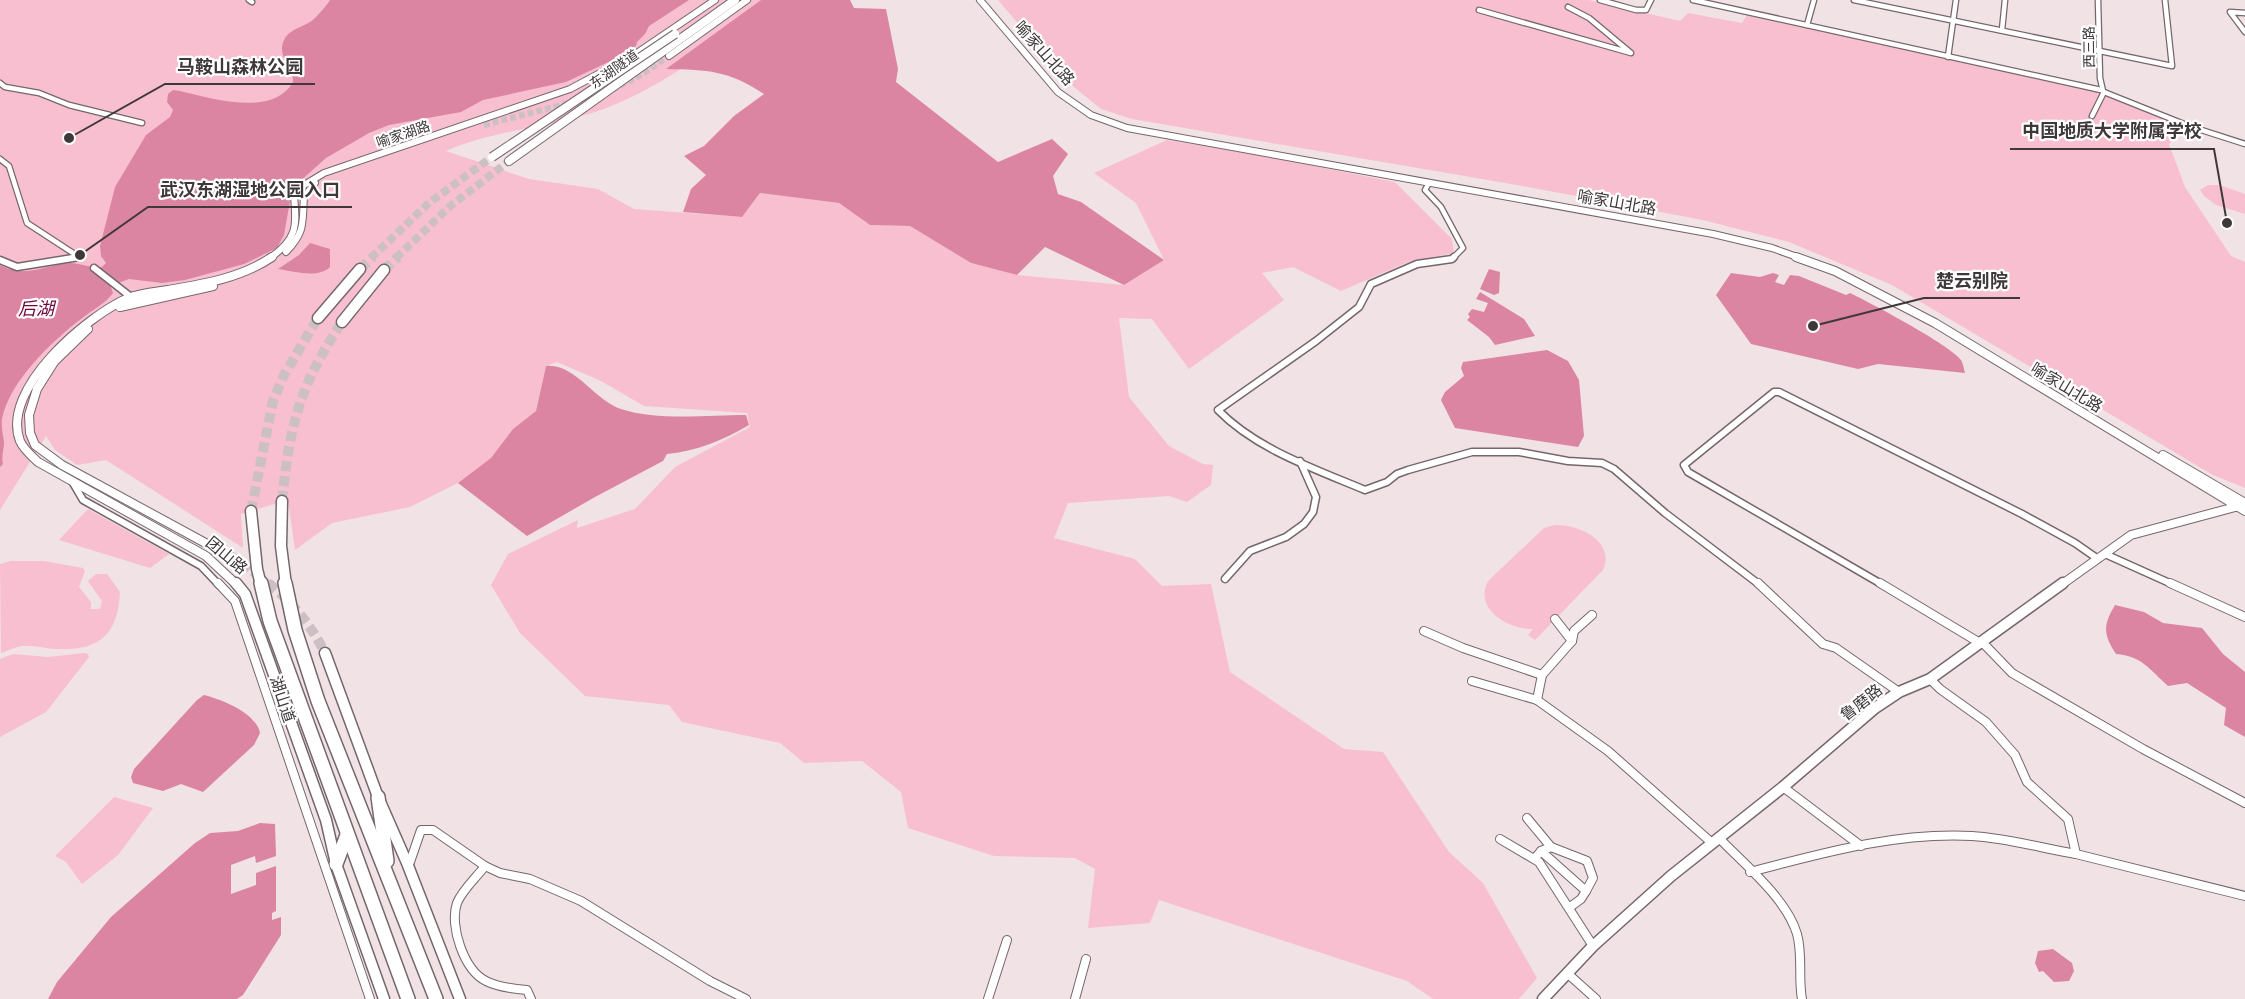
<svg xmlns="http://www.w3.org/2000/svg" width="2245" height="999" font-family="'Nunito Sans','Noto Sans SC',sans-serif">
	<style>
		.green { fill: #f8bfd0 }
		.water { fill: #dc85a3 }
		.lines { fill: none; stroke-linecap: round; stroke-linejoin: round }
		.secondary-tunnel-far2 { stroke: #cdc0c4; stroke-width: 6; stroke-dasharray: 6 3; stroke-linecap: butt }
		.secondary-tunnel-far1 { stroke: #cdc0c4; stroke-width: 8; stroke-dasharray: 8 4; stroke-linecap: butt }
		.secondary-tunnel { stroke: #cdc0c4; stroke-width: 10; stroke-dasharray: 10 5; stroke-linecap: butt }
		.highway-tunnel-far1 { stroke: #cdc0c4; stroke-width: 8; stroke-dasharray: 8 4; stroke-linecap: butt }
		.highway-tunnel { stroke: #cdc0c4; stroke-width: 10; stroke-dasharray: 10 5; stroke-linecap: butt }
		.street-far2-casing { stroke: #74676b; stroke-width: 7 }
		.street-far1-casing { stroke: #74676b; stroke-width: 9 }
		.street-casing { stroke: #74676b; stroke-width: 10 }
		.secondary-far2-casing { stroke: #74676b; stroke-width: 8 }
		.secondary-far1-casing { stroke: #74676b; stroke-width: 10 }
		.secondary-casing { stroke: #74676b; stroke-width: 13 }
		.highway-far2-casing { stroke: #74676b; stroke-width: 10 }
		.highway-far1-casing { stroke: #74676b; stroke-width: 13 }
		.highway-casing { stroke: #74676b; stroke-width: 16 }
		.street-far2 { stroke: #fff; stroke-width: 4.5 }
		.street-far1 { stroke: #fff; stroke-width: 6 }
		.street { stroke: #fff; stroke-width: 8 }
		.secondary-far2 { stroke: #fff; stroke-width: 6 }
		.secondary-far1 { stroke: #fff; stroke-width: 8 }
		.secondary { stroke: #fff; stroke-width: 10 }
		.highway-far2 { stroke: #fff; stroke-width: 8 }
		.highway-far1 { stroke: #fff; stroke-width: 10 }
		.highway { stroke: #fff; stroke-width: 13 }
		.highway-bridge-casing { stroke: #74676b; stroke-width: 10; stroke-linecap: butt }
		.highway-bridge { stroke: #fff; stroke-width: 8 }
		.labels { text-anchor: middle; stroke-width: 4.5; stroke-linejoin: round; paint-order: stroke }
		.far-street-label { font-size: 14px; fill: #3e383a; stroke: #fff }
		.street-label { font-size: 16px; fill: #3e383a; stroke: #fff }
		.water-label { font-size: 18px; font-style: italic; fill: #70043b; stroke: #fff }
		.leader { fill: none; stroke: #3e383a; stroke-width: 2 }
		.callout-dot { fill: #3e383a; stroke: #fff; stroke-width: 2 }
		.callout-label { font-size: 18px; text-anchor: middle; font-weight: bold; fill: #3e383a; stroke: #fff; stroke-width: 4.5; stroke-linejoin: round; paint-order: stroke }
	</style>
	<rect width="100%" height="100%" fill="#f1e2e6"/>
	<!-- green -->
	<g class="green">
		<path d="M0,0H775C719,43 660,91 592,113C544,128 492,131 446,151L529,179L598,189L634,209L742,217L760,193L839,203L870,225L910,226L971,263L1017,275L1124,285L1164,260L1136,203L1094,173L1167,140L1248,153L1395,182L1452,239L1454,253L1408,262L1341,291L1293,267L1262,273L1284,300L1189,369L1152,319L1119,318L1129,397L1169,446L1203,464L1213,465L1211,485L1187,502L1169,496L1068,503L1054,538L1135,559L1162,586L1211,584L1230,672L1344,749L1383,752L1449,852L1483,883L1537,978L1519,999H1433L1407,981L1159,900L1150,923L1088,928L1095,869L1075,858L994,856L908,828L901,792L862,761L804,763L780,743L682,722L669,705L585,696L520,633L491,585L508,554L578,520L577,528L635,509L675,467L750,427L747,413L644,406L601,381L557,362L546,366L536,411L513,429L492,458L458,483L410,507L332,523L295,550L288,500L241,514L243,548L106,460L77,465L55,450L46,436L0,510Z"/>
		<path d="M998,0H1589L1680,21L1688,13L1742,23L1747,15L2102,92L2187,127L2169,144L2185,187L2231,256L2245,262V488L2213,475L1892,285L1789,242L1703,220L1517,185L1132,119L1101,109L1069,83Z"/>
		<path d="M2208,185H2219L2245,194V214L2216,205L2204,196L2200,190Z"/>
		<path d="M88,509L169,554L150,568L59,540Z"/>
		<path d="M1555,525C1578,524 1616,541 1603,570L1535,640L1528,635L1533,629C1509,630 1473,609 1488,581L1544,528Z"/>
		<path d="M11,561H44L83,568L85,571L79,587L91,602V609H100L102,601L88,581L96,574H107L120,592C118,635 99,651 57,649C46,649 34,645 23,646C16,646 8,651 1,653L0,564Z"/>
		<path d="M84,653L88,654L89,657L46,712L0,737V659L13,654L48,657Z"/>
		<path d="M114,797L153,808L118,855L82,884L66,862L55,856Z"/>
	</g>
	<!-- water -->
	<g class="water">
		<path d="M330,0H689L649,26L645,34L637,42L636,46L615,59L566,82L483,100L461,112L389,125L369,133L326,158L297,184L290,201L284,235L277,248L244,264L185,280L162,283L129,279L113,285L111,287L113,293C105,304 92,310 81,319C52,341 9,382 2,419C1,427 3,434 4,442C4,450 1,456 3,464L0,467V265C27,279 43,265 70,263C81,263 92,269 102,267L106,263L101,256L100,246L115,187L146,135L170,117L173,110L167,102L168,94L173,90L180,91C211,98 273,118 293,82C294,69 281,61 282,47C285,27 305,29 316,17C320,13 327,5 330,0Z"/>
		<path d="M761,0H850L854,8L886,9L898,69L896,82L998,162L1052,139L1068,154L1053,176L1058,194L1081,202L1164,260L1124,285L1045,247L1017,275L971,263L910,226L870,225L839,203L760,193L742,217L683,212L691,189L706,175L684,156L704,146L734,116L764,94C727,70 709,70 666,69Z"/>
		<path d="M310,243L330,249V267C318,279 293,271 278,269L299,255Z"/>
		<path d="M1489,269L1500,272L1499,293L1494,295L1480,289Z"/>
		<path d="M1731,273L1760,277L1773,273L1779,275L1775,282L1784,285L1790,275L1799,276L1846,295L1850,293C1869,302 1950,345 1961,360C1963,363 1964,369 1965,373L1878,364L1858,369L1751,344L1716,295Z"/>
		<path d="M1480,292L1524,319L1535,336L1495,345L1489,337L1467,320L1470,317L1468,314L1472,309L1484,312L1488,303L1476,299Z"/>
		<path d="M1547,350L1568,361L1579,380L1584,436L1578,447L1455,428L1441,400L1445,392L1464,376L1461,368L1463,362Z"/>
		<path d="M546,366C575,363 595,401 621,409C657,421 708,415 746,415L749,425C723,440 698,451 667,454L663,461L595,497L527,536L458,483L491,458L513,429L536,411Z"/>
		<path d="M2115,605L2144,612L2163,623L2202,628L2223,654L2245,672V737L2224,725L2226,708L2187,683L2168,686C2149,669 2142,656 2116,654C2103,634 2103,625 2115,605Z"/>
		<path d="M204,695C223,700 256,713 260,733L254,745L203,792L181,784L163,791L133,783L131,777L134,769L197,700Z"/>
		<path d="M260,823L275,824L276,856L256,863L255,856L231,865V894L256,885V873L276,866V911L272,913V920L281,917V935L243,995L237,999H48L57,982L111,917L195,843L210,833L238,831Z"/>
		<path d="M2053,949L2072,963L2074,971L2069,981L2054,982L2043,971L2039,972L2035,963L2038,951Z"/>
	</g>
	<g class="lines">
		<!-- secondary-tunnel-far2 -->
		<g class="secondary-tunnel-far2">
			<path d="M612,90L643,74L669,56"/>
			<path d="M484,125L600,95"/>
		</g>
		<!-- secondary-tunnel-far1 -->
		<path class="secondary-tunnel-far1" d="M233,558L270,585"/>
		<!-- secondary-tunnel -->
		<path class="secondary-tunnel" d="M268,583C293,603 311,625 325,653"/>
		<!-- highway-tunnel-far1 -->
		<g class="highway-tunnel-far1">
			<path d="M371,258L430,202L492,157"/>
			<path d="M396,258L448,208L509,161"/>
		</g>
		<!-- highway-tunnel -->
		<g class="highway-tunnel">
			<path d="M360,269L373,257"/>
			<path d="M384,270L398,257"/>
			<path d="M282,501C290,424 299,387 342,322"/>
			<path d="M251,511L273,401L284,375L318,318"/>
		</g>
		<defs>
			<g id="street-far2">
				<path d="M249,0L252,2"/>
				<path d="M1600,0L1636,10H1646L1651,0"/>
				<path d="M1693,0L2101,90"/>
				<path d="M1854,0L2172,66L2165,0"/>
				<path d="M2098,0L2100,78L2103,91"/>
				<path d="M1479,10L1631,53L1589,18L1568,7"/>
				<path d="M2245,13L2230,12L2245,32"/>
				<path d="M1807,25L1814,0"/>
				<path d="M2002,30L2005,0"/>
				<path d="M1948,57L1956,0"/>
				<path d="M0,83L5,87L39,93L69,105L142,123"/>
				<path d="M2104,92L2189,126L2245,144"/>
				<path d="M2092,116L2104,92"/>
				<path d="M0,159L9,166L27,223L79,257"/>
				<path d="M1429,183L1425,190L1441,207L1463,248L1453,258"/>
				<path d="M72,258L79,257"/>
			</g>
			<g id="street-far1">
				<path d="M1454,257L1452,259L1417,264L1371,284L1359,307L1316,341L1218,410C1256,449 1315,469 1365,490L1387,482L1397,474L1408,470L1472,452H1519L1568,461L1602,463L1614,469L1665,513L1760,585"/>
				<path d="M0,260L17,267L79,257"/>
				<path d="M94,268L131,297"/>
				<path d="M73,483L83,500L201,566L219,585"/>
				<path d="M2105,554L2174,585"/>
				<path d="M1225,579L1250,551L1286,537L1304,524L1313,512L1316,497L1300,461"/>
				<path d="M1883,585L1688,472L1684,465L1774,392H1779L2022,514L2075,543L2098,559"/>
			</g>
			<g id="street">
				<path d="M218,583L235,601L370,999"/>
				<path d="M1758,583L1823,644L1836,648L1899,692"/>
				<path d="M1880,583L1980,643"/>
				<path d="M2170,583L2245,617"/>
				<path d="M1424,631L1463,648L1542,675L1537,700"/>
				<path d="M1572,641L1574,631L1592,615"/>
				<path d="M1982,642L2012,673L2143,749L2245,803"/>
				<path d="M1542,675L1572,641L1555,619"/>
				<path d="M1930,679L1940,689L1986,722L2015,755L2027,782L2068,819L2076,854L2245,896"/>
				<path d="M1472,681L1537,700L1608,751L1712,843"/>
				<path d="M1783,787L1861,846"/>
				<path d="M1527,818L1551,847"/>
				<path d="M1719,838C1744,864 1787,899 1797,934C1803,955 1798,978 1802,999"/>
				<path d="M1500,839L1539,862L1593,946"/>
				<path d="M1541,851L1551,847L1587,861L1593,878L1586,891"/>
				<path d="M1535,858L1541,851L1586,891L1581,899L1570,907"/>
				<path d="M407,863L410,862L421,830H433L485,866L500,873L530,879L581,901L710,981L746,999"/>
				<path d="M485,866C476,878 463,889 457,903C449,926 464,970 486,981C498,987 514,989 527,990L531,999"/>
				<path d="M1750,872C1823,853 1896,832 1972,836C2007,838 2041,848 2076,854"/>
				<path d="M1567,973L1596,999"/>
				<path d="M988,999L1007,940"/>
				<path d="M1075,999L1086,959"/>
			</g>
			<g id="secondary-far2">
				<path d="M980,0L1058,92L1091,115L1127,128L1713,234L1772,248L1800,258"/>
				<path d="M669,56L747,0"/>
				<path d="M286,252C306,231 302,223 304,197L315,183"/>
				<path d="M270,258C297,239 297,227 294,196L301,187L324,173L570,89L634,55L715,0"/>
			</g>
			<g id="secondary-far1">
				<path d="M1796,257L1835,271L1935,323L2245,511"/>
				<path d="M120,307L213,286"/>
				<path d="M88,329L54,362L37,389L29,415L30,433L35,445L62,465L233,558"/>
				<path d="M2163,455L2245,503"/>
				<path d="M237,585L206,556L38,462C32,456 24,450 20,441C0,389 87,316 128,298C141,293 155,292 168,290C204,284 241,278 272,257"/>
				<path d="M2061,585L2131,535L2239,506"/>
			</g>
			<g id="secondary">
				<path d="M236,583L245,594L326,820L336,864L384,999"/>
				<path d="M325,653L378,797L407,863L460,999"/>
				<path d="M1543,999L1593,946L1671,876L1783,787L1875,708L1899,692L1930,679L2063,583"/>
			</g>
			<path id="highway-far2" d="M509,161L735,0"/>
			<g id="highway-far1">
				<path d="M318,318L360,269"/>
				<path d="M342,322L384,270"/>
				<path d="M282,501L281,546L286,585"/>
				<path d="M251,511L257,569L261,585"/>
			</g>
			<g id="highway">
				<path d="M261,583L270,621L408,999"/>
				<path d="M285,583L295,630L318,701L436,999"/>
				<path d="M378,797L387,861"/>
				<path d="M336,864L347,835"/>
			</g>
		</defs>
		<!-- street-far2 casing -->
		<use href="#street-far2" class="street-far2-casing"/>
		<!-- street-far1 casing -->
		<use href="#street-far1" class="street-far1-casing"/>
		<!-- street casing -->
		<use href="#street" class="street-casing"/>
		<!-- secondary-far2 casing -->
		<use href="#secondary-far2" class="secondary-far2-casing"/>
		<!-- secondary-far1 casing -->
		<use href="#secondary-far1" class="secondary-far1-casing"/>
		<!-- secondary casing -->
		<use href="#secondary" class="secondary-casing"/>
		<!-- highway-far2 casing -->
		<use href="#highway-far2" class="highway-far2-casing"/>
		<!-- highway-far1 casing -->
		<use href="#highway-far1" class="highway-far1-casing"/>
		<!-- highway casing -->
		<use href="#highway" class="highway-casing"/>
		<!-- street-far2 -->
		<use href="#street-far2" class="street-far2"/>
		<!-- street-far1 -->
		<use href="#street-far1" class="street-far1"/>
		<!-- street -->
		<use href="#street" class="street"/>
		<!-- secondary-far2 -->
		<use href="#secondary-far2" class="secondary-far2"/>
		<!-- secondary-far1 -->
		<use href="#secondary-far1" class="secondary-far1"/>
		<!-- secondary -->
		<use href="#secondary" class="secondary"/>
		<!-- highway-far2 -->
		<use href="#highway-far2" class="highway-far2"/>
		<!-- highway-far1 -->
		<use href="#highway-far1" class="highway-far1"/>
		<!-- highway -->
		<use href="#highway" class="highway"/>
		<defs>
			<path id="highway-bridge" d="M492,157L675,34"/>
		</defs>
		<!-- highway-bridge casing -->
		<use href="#highway-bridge" class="highway-bridge-casing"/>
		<!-- highway-bridge -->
		<use href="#highway-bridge" class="highway-bridge"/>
	</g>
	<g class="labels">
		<!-- far-street labels -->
		<g class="far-street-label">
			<text transform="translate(2089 47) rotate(-91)" y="5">西三路</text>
			<text transform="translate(614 69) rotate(-35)" y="5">东湖隧道</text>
			<text transform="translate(403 134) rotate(-19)" y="5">喻家湖路</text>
		</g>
		<!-- street labels -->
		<g class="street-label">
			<text transform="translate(1045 53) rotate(48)" y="6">喻家山北路</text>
			<text transform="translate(1617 202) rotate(10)" y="6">喻家山北路</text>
			<text transform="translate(2067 387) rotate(31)" y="6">喻家山北路</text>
			<text transform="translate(227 555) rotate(40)" y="6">团山路</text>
			<text transform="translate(283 699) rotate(72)" y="6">湖山道</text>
			<text transform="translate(1861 702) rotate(-38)" y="6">鲁磨路</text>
		</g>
		<!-- water labels -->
		<g class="water-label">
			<text x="36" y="315">后湖</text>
		</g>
	</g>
	<!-- callouts -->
	<path class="leader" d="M69 138L165 84H315M2227 223L2214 149H2010M80 255L148 207H352M1813 326L1924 298H2020"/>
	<g class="callout-dot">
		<circle cx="69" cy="138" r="6"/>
		<circle cx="2227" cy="223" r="6"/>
		<circle cx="80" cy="255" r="6"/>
		<circle cx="1813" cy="326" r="6"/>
	</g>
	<g class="callout-label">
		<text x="240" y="73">马鞍山森林公园</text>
		<text x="2112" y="137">中国地质大学附属学校</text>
		<text x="250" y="196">武汉东湖湿地公园入口</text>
		<text x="1972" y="287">楚云别院</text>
	</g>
</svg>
